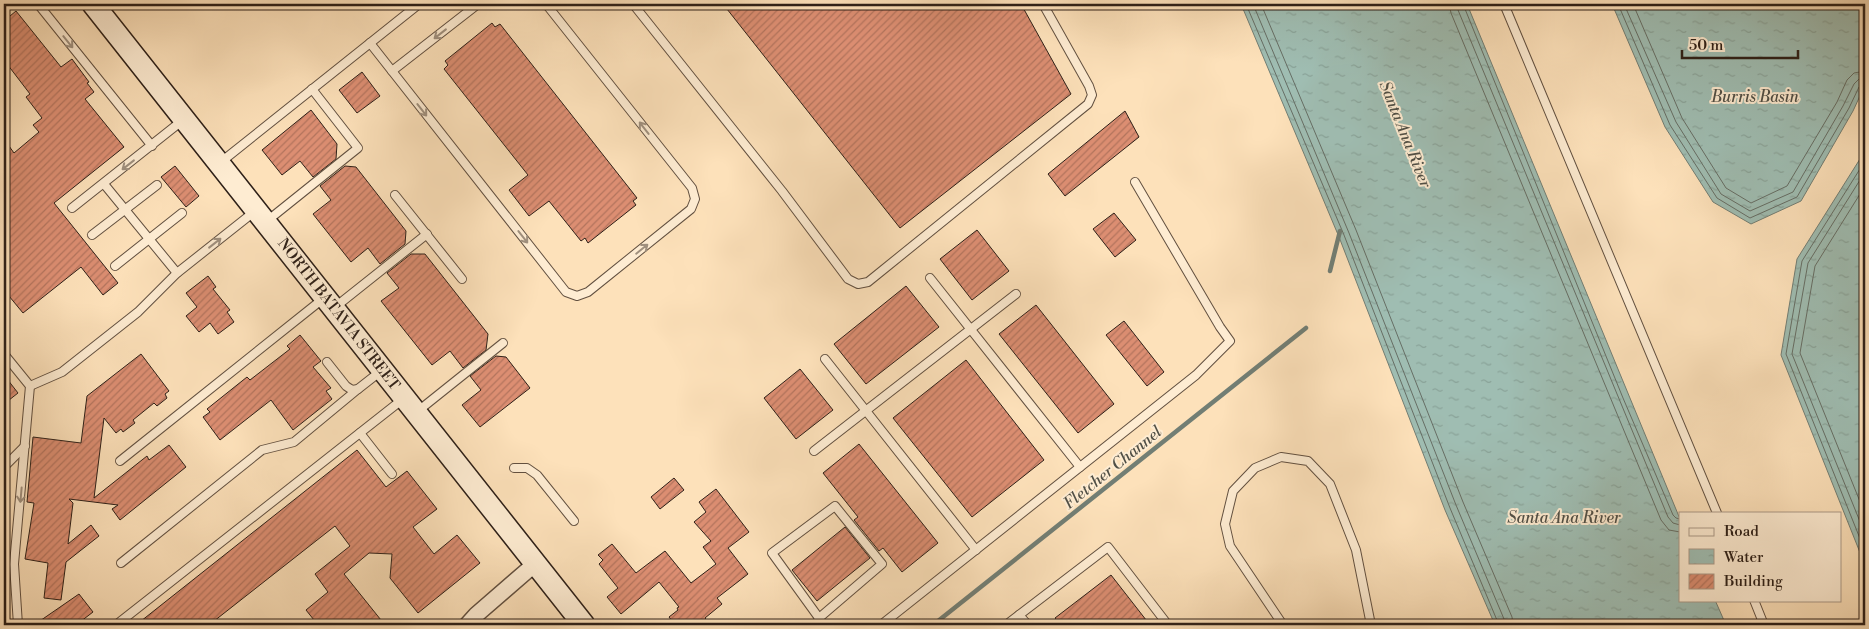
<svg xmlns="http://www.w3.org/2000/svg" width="1869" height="629" font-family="'Libre Bodoni',serif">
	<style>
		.water { fill: url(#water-ripples); stroke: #727e74 }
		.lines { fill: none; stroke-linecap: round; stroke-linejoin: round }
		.shore { stroke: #666e65; stroke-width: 1 }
		.stream { stroke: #727e74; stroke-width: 4.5 }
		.building { fill: url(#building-hatch); stroke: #2e2018 }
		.lane-casing { stroke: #625040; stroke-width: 10 }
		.street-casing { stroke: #625040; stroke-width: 18 }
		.secondary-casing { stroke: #2e2018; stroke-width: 24 }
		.lane { stroke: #feecd2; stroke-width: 8 }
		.street { stroke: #feecd2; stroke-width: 15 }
		.secondary { stroke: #feecd2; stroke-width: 21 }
		.oneway { stroke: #a0907e }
		.labels { text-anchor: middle; stroke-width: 4; stroke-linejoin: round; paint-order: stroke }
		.street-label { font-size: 15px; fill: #2e2018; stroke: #feecd2 }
		.water-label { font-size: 16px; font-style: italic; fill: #504f46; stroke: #feecd2 }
	</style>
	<defs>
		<pattern id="water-ripples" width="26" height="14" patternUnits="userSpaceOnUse" patternTransform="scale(1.25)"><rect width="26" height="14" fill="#9fbdb2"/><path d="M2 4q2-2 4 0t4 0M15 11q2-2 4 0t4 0" fill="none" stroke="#89a298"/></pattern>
		<pattern id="building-hatch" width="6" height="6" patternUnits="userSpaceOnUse" patternTransform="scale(1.25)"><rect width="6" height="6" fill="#dc8e72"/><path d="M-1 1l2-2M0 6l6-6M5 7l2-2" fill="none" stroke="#b3745d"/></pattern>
	</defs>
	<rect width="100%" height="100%" fill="#fde1ba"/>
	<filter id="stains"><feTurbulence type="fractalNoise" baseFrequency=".004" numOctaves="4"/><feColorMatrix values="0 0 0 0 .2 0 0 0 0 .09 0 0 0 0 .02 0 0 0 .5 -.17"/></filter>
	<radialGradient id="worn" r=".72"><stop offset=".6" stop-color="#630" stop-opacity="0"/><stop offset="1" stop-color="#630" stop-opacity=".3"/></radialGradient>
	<!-- water -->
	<g class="water">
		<path d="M1241,4H1467L1680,519V600H1715L1726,625H1495L1445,510L1339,237Z"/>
		<path d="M1612,4H1865V85L1853,111L1801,201L1751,224L1713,202L1665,127Z"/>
		<path d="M1865,151V565L1781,355L1797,259Z"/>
	</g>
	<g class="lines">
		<!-- shore -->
		<g class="shore">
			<path d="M1246,4L1344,235L1450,508L1499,625"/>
			<path d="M1253,4L1349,233L1456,505L1504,619L1505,625"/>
			<path d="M1261,4L1356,230L1463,502L1512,617L1513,625"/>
			<path d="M1449,4L1451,13L1661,520L1669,530L1680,532"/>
			<path d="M1457,4L1458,10L1668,517L1673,523L1680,525"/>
			<path d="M1463,4L1623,398L1673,515L1676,518L1680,519"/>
			<path d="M1618,4L1670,125L1717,198L1750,218L1797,197L1849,108L1859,87L1865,85"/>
			<path d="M1624,4L1676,122L1721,194L1750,211L1793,192L1843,106L1854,84L1859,79L1865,78"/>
			<path d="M1633,4L1682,118L1726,188L1751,203L1787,186L1837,102L1847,80L1854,73L1865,71"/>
			<path d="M1865,161L1802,261L1786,354L1865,551"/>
			<path d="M1865,172L1808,263L1792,354L1865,534"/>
			<path d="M1865,186L1815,266L1800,353L1865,514"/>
		</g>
		<!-- stream -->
		<g class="stream">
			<path d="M1330,271L1340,231"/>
			<path d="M933,625L1306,328"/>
		</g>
	</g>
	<!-- building -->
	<g class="building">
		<path d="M723,4H1021L1071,94L900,228Z"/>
		<path d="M16,11L61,67L72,59L89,82L87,83L94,92L85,99L124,147L54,203L118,283L103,295L81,267L23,313L4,290V139L14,153L39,132L33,125L42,118L26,97L30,94L4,60V21Z"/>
		<path d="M492,23L495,27L500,24L637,198L633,201L636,205L588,243L585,238L581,241L549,201L529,216L509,190L528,175L444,69L448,65L445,61Z"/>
		<path d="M362,72L380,96L357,113L339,90Z"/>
		<path d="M311,110L337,144L336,159L313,177L300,161L282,175L262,150Z"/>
		<path d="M1125,111L1139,137L1065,196L1048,174Z"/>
		<path d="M175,166L199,196L186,207L161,177Z"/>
		<path d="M345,166L356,167L406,231L405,244L380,264L368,248L351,262L313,214L331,200L320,186Z"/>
		<path d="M1114,213L1136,240L1115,257L1093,229Z"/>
		<path d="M977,230L1009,271L972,300L940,259Z"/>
		<path d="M411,254H425L488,334L486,350L463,368L450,351L432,365L381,301L399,288L387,273Z"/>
		<path d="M208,276L216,287L213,289L230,310L227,312L234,322L218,334L210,323L199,332L186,316L197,307L186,293Z"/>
		<path d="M906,286L939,327L866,384L834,344Z"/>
		<path d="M1036,305L1114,404L1078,433L999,334Z"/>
		<path d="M1124,321L1164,372L1147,386L1106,335Z"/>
		<path d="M300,335L321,361L313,367L331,388L326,391L332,399L293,430L271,400L220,440L203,417L210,412L207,409L247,377L250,380L290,349L287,346Z"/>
		<path d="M141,354L169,391L165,394L167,398L157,406L154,403L133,420L135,423L123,432L121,429L116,433L104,418L94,498L147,456L149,460L169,445L186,467L120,520L112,509L118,505L69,499L73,503L68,544L91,525L99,536L66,562L61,600L44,598L48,563L25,559L34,503L27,502L33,437L81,443L87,396Z"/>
		<path d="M496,356L506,357L530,388L480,427L462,405L481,390L470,376Z"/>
		<path d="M966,360L1044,460L972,517L893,418Z"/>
		<path d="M800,369L833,410L796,439L764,398Z"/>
		<path d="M4,375L18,393L4,404Z"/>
		<path d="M859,444L938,543L902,572L883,548L879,551L854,520L858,517L823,473Z"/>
		<path d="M357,450L386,487L407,471L437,509L413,527L434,554L457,535L480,563L418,613L390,578L392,554L369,553L344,574L385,625H318L306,610L328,592L315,574L350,546L335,526L209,625H136Z"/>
		<path d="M674,478L684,490L660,509L651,497Z"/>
		<path d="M716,489L749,532L728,548L748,574L717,598L722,604L705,618L711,625H675L669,617L678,610L677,608L679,607L659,582L621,614L607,597L618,588L599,564L603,560L598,555L612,544L636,573L665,551L691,583L716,564L703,547L711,541L694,522L706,512L699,502Z"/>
		<path d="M845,527L870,558L817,601L792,570Z"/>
		<path d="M1111,575L1150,625H1061L1055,618Z"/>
		<path d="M79,594L93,612L76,625H34Z"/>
	</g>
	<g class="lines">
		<defs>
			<g id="lane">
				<path d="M38,4L152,146"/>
				<path d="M633,4L782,191L848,279L858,284L868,282L1088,104L1092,95L1089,86L1043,4"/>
				<path d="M1504,4L1717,513"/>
				<path d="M370,43L566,292L577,296L588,292L691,209L695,199L692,188L546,4"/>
				<path d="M392,71L478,4"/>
				<path d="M221,162L419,4"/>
				<path d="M104,184L177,273"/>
				<path d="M395,195L462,279"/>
				<path d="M72,208L183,120"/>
				<path d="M267,221L358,148L312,89"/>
				<path d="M92,235L157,185"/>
				<path d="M115,266L182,213"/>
				<path d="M930,278L1080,467"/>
				<path d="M334,308L427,234"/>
				<path d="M4,354L30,386L14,564L18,625"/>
				<path d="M825,359L976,550"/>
				<path d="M327,362L346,386L352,390L358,389L381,371"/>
				<path d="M30,386L62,372L138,312L177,273L254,212"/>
				<path d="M418,411L503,343"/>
				<path d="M360,433L392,474"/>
				<path d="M814,451L1016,294"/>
				<path d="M120,461L324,298"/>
				<path d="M4,467L25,446"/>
				<path d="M514,468H527L537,475L574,521"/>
				<path d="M121,563L262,450L294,442L358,389"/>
				<path d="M1754,600L1764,625"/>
				<path d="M1019,615L1028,625"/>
				<path d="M116,625L403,399"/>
				<path d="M816,625L819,618L882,564L835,506L772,553L819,618"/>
				<path d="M881,625L1196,375L1230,341L1220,327L1135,182"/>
				<path d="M1006,625L1108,547L1168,625"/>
				<path d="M1283,625L1230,546L1225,524L1233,491L1255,468L1281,457L1308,461L1330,484L1356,550L1371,625"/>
			</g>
			<path id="street" d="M467,625L476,615L536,563"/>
			<path id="secondary" d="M93,4L584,625"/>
		</defs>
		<!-- lane casing -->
		<use href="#lane" class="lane-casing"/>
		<!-- street casing -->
		<use href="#street" class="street-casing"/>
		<!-- secondary casing -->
		<use href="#secondary" class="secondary-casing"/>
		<!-- lane -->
		<use href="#lane" class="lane"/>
		<!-- street -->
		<use href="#street" class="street"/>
		<!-- secondary -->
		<use href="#secondary" class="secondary"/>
	</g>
	<!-- one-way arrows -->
	<defs><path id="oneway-shaft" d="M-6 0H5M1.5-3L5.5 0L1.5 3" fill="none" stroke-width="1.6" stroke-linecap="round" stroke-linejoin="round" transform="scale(1.25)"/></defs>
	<g class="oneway">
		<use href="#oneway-shaft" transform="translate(440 34) rotate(142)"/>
		<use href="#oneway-shaft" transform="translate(68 42) rotate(51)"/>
		<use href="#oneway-shaft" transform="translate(422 110) rotate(52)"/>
		<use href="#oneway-shaft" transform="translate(644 128) rotate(-128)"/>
		<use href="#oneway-shaft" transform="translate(128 165) rotate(142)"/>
		<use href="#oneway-shaft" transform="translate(523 237) rotate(52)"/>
		<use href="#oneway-shaft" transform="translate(215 243) rotate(-38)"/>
		<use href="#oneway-shaft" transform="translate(642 249) rotate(-39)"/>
		<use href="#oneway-shaft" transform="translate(21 495) rotate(95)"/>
	</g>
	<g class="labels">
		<!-- street labels -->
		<g class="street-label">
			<text transform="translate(339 314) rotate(52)" y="5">NORTH BATAVIA STREET</text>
		</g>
		<!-- water labels -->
		<g class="water-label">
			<text x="1755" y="102">Burris Basin</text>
			<text transform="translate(1406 134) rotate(68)" y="6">Santa Ana River</text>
			<text transform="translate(1112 467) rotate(-39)" y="6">Fletcher Channel</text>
			<text x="1564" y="523">Santa Ana River</text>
		</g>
	</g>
	<!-- margin -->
	<rect width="1869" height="629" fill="none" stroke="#fde1ba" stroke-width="20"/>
	<rect x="5" y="5" width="1859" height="619" fill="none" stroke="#2e2018" stroke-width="2.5"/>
	<rect x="10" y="10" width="1849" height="609" fill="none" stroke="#2e2018"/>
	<!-- legend -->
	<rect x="1679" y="512" width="162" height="90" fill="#feecd2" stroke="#ab9a88"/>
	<rect x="1689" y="528" width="25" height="8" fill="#feecd2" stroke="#ab9a88"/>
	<text x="1724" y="536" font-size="15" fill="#2e2018">Road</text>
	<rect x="1689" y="549" width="25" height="15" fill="url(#water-ripples)" stroke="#ab9a88"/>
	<text x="1724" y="562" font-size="15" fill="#2e2018">Water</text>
	<rect x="1689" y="574" width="25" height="15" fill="url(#building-hatch)" stroke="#ab9a88"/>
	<text x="1724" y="586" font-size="15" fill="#2e2018">Building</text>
	<!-- scale -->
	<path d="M1682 50v8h116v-8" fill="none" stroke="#2e2018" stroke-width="2.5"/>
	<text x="1689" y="50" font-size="15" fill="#2e2018" stroke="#feecd2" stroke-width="4" paint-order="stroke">50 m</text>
	<rect width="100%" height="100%" filter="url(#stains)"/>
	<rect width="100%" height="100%" fill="url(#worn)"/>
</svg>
